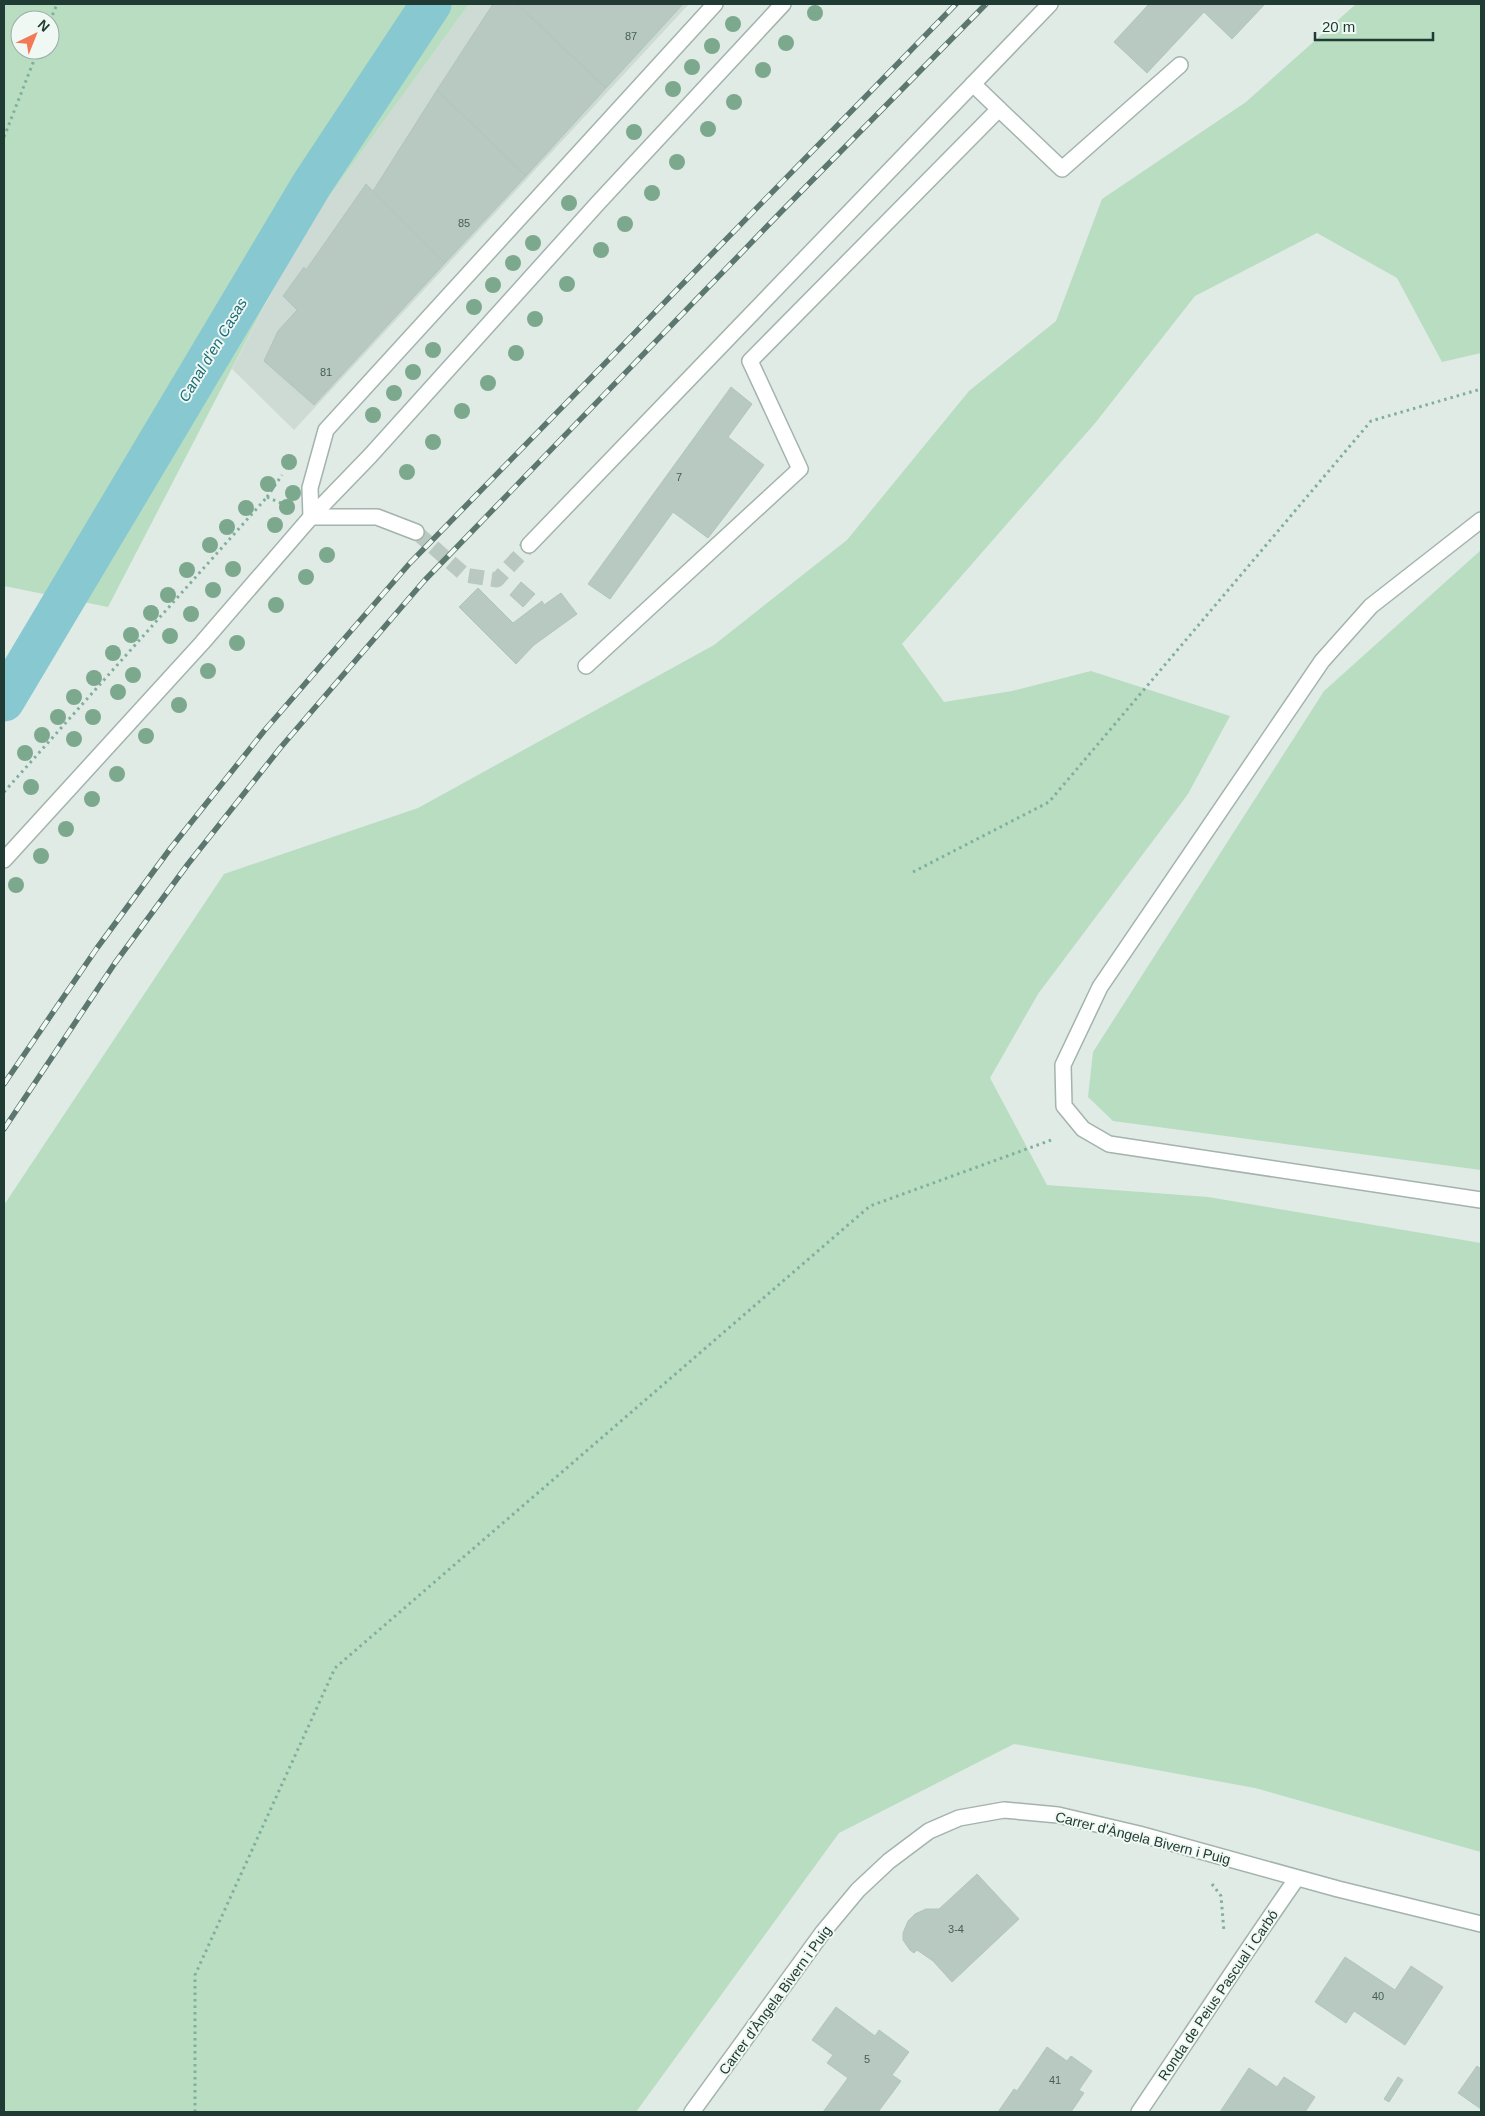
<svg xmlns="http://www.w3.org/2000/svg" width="1485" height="2116" font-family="Helvetica,sans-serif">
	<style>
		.built { fill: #cedbd5 }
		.green { fill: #b8ddc1; fill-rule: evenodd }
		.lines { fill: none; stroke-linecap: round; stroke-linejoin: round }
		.canal { stroke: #87c8d1; stroke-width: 41 }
		.building { fill: #b8c9c1; stroke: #b2c5bc }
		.minor-tunnel { stroke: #bac8c2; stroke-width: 15; stroke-dasharray: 15 8; stroke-linecap: butt }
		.minor-casing { stroke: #a3b3ad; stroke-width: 18 }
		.path { stroke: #80af9f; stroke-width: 3; stroke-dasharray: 2.5 4; stroke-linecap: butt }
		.minor { stroke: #fff; stroke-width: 15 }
		.rail-casing { stroke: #5b776f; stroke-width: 5.5 }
		.rail { stroke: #f0f8f4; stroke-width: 4; stroke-dasharray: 11; stroke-linecap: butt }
		.tree { fill: #7ca88d }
		.labels { text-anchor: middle; stroke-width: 4; stroke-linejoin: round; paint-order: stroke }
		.number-label { font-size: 11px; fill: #465e56 }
		.street-label { font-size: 14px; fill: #203b33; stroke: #f0f8f4 }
		.water-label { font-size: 15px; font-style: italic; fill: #1a6b77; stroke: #f0f8f4 }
	</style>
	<rect width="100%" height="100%" fill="#e0ebe6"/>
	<!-- built -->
	<path class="built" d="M469,4H689L294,430L232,369L301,235Z"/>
	<!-- green -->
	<g class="green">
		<path d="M4,4H469L301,235L108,607L4,586ZM20,20H50V50H20Z"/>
		<path d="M1356,4H1481V353L1442,362L1397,278L1317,233L1195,296L1096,422L902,644L944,702L1012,691L1091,671L1230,716L1188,794L1038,994L990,1078L1047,1185L1208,1197L1481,1243V1852L1255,1788L1014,1744L839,1833L636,2112H4V1205L224,874L418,808L714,645L847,540L969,391L1056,321L1102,199L1246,102Z"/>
		<path d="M1481,550V1170L1113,1121L1088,1097L1093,1052L1324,691Z"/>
	</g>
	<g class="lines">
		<!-- canal -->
		<path class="canal" d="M4,701L312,184L431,4"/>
	</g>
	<!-- building -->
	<g class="building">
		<path d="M493,4H517L606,88L526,176L437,90Z"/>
		<path d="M517,4H683L606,88Z"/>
		<path d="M1149,4H1265L1232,39L1204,12L1147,73L1114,42Z"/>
		<path d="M437,90L526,176L445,263L373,191Z"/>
		<path d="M366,184L445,263L314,405L264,361L278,331L297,310L283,296L304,267L306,270Z"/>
		<path d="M731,387L752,404L728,437L764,465L708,538L673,512L610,599L588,584Z"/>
		<path d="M521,582L535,594L523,607L510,595Z"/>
		<path d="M478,588L513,623L542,601L544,605L561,593L577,614L534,645L516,664L459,607Z"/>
		<path d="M977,1874L1019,1919L952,1982L933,1961L917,1950L914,1953L910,1950L903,1940V1933L908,1921L915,1914L926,1909H939Z"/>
		<path d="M1345,1957L1395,1990L1411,1966L1443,1987L1405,2045L1354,2011L1346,2023L1315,2002Z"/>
		<path d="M836,2007L875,2036L879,2030L909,2052L892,2075L901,2081L878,2112H823L848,2078L827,2063L833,2055L812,2040Z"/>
		<path d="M1047,2047L1067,2061L1071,2056L1092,2071L1079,2090L1084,2093L1071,2112H998L1014,2089L1017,2091Z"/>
		<path d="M1477,2066L1481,2069V2109L1458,2093Z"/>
		<path d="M1249,2068L1277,2087L1284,2077L1315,2097L1305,2112H1220Z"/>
		<path d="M1398,2077L1403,2080L1389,2102L1384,2099Z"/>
	</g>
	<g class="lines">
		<!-- minor-tunnel -->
		<path class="minor-tunnel" d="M416,532L465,575L497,580L529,545"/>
		<defs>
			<g id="minor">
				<path d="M973,84L999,109"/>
				<path d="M311,517L310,488L326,430L715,4"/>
				<path d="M311,517H377L416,532"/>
				<path d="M1481,520L1371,606L1322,661L1100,987L1063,1065L1064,1106L1083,1129L1109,1144L1481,1200"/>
				<path d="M529,545L1050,4"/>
				<path d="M586,666L800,469L750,361L999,109L1062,169L1180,65"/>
				<path d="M4,860L202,643L311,517L370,456L598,203L783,4"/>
				<path d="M692,2112L823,1932L858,1890L889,1861L929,1831L959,1818L1004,1810L1058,1815L1139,1834L1338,1889L1481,1924"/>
				<path d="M1139,2112C1192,2034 1243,1955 1297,1878"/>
			</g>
		</defs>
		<!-- minor casing -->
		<use href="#minor" class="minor-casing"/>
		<!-- path -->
		<g class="path">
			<path d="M50,21L57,4"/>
			<path d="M4,137L38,50"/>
			<path d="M267,497L282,475"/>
			<path d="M267,497L283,504"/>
			<path d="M4,792L268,496"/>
			<path d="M913,872L1049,802L1371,421L1481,389"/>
			<path d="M1212,1884L1221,1896L1224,1932"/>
			<path d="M195,2112V1975L335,1668L870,1206L1054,1139"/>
		</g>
		<!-- minor -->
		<use href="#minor" class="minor"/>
		<defs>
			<g id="rail">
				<path d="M4,1084L97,948L170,849L264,731L410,563L956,4"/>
				<path d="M4,1129L115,963L188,864L281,747L424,581L779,214L986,4"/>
			</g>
		</defs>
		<!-- rail casing -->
		<use href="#rail" class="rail-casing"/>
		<!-- rail -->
		<use href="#rail" class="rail"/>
	</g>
	<!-- trees -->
	<g class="tree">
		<circle cx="815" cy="13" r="8"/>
		<circle cx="733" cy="24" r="8"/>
		<circle cx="786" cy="43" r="8"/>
		<circle cx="712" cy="46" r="8"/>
		<circle cx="692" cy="67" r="8"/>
		<circle cx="763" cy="70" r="8"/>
		<circle cx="673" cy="89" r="8"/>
		<circle cx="734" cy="102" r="8"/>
		<circle cx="708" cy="129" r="8"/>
		<circle cx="634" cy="132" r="8"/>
		<circle cx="677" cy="162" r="8"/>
		<circle cx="652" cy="193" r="8"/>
		<circle cx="569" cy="203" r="8"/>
		<circle cx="625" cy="224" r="8"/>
		<circle cx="533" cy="243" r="8"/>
		<circle cx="601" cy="250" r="8"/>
		<circle cx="513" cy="263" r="8"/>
		<circle cx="567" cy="284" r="8"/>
		<circle cx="493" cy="285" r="8"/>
		<circle cx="474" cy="307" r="8"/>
		<circle cx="535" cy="319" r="8"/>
		<circle cx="433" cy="350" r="8"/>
		<circle cx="516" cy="353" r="8"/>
		<circle cx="413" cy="372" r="8"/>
		<circle cx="488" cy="383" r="8"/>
		<circle cx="394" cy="393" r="8"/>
		<circle cx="462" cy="411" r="8"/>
		<circle cx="373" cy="415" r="8"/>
		<circle cx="433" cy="442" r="8"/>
		<circle cx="289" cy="462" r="8"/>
		<circle cx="407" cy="472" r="8"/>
		<circle cx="268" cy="484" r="8"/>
		<circle cx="293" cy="493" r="8"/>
		<circle cx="287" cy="507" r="8"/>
		<circle cx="246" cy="508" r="8"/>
		<circle cx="275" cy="525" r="8"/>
		<circle cx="227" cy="527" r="8"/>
		<circle cx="210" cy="545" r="8"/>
		<circle cx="327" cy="555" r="8"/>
		<circle cx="233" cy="569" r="8"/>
		<circle cx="187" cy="570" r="8"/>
		<circle cx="306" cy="577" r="8"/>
		<circle cx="213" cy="590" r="8"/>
		<circle cx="168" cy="595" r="8"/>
		<circle cx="276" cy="605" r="8"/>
		<circle cx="151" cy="613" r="8"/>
		<circle cx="191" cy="614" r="8"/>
		<circle cx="131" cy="635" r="8"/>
		<circle cx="170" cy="636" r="8"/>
		<circle cx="237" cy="643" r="8"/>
		<circle cx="113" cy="653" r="8"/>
		<circle cx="208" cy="671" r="8"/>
		<circle cx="133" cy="675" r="8"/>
		<circle cx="94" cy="678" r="8"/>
		<circle cx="118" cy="692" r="8"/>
		<circle cx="74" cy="697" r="8"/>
		<circle cx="179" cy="705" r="8"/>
		<circle cx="58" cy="717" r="8"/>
		<circle cx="93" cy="717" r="8"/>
		<circle cx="42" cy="735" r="8"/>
		<circle cx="146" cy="736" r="8"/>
		<circle cx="74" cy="739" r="8"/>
		<circle cx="25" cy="753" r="8"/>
		<circle cx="117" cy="774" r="8"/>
		<circle cx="31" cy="787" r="8"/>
		<circle cx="92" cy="799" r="8"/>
		<circle cx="66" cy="829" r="8"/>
		<circle cx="41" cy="856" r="8"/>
		<circle cx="16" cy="885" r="8"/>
	</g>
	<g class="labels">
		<!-- number labels -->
		<g class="number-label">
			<text x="631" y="40">87</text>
			<text x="464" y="227">85</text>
			<text x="326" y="376">81</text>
			<text x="679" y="481">7</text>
			<text x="956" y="1933">3-4</text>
			<text x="1378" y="2000">40</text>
			<text x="867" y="2063">5</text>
			<text x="1055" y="2084">41</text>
		</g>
		<!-- street labels -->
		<g class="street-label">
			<text transform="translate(1143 1838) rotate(14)" y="5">Carrer d'Àngela Bivern i Puig</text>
			<text transform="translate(1218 1995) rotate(-56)" y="5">Ronda de Peius Pascual i Carbó</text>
			<text transform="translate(775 2000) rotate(-54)" y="5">Carrer d'Àngela Bivern i Puig</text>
		</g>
		<!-- water labels -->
		<g class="water-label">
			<text transform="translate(213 350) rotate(-59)" y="5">Canal d'en Casas</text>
		</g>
	</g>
	<!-- border -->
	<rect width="1485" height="2116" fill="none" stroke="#203b33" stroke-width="10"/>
	<!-- north arrow -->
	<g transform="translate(35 35) rotate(43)"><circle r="24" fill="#f0f8f4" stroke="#9daca7"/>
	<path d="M0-4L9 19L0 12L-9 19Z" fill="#f37856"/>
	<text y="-8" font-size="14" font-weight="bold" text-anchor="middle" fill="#203b33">N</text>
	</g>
	<!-- scale -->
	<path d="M1315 32v8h118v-8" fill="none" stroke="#203b33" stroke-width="2.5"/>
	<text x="1322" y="32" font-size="15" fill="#203b33" stroke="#f0f8f4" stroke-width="4" paint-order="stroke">20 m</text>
</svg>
